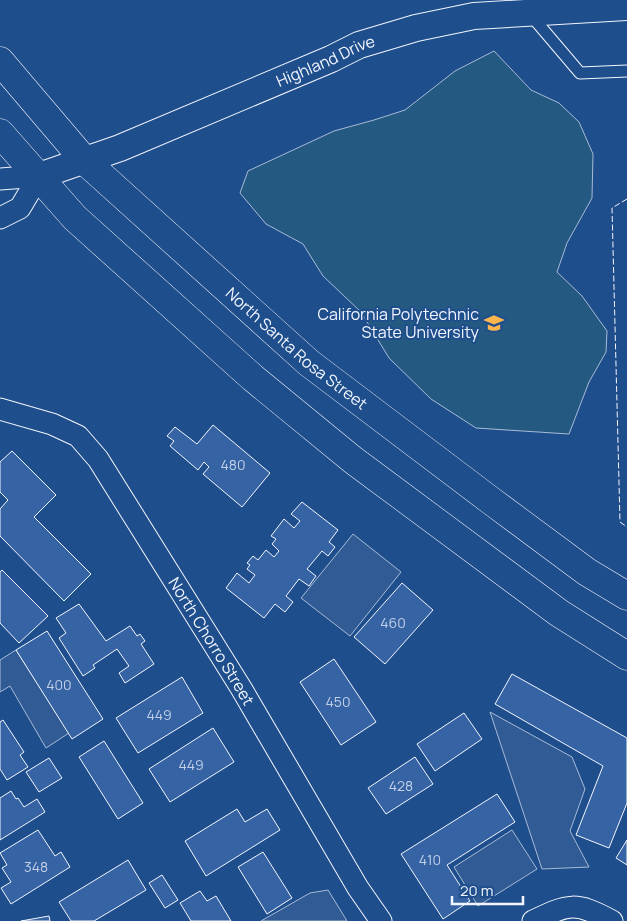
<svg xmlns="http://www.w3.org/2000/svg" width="627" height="921" font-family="Manrope,sans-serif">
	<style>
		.green { fill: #245a82; stroke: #a8bbd7 }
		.parking { fill: #305b95; stroke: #a8bbd7 }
		.building { fill: #3563a3; stroke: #f2f6ff }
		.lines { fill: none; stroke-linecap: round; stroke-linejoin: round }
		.service-casing { stroke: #f2f6ff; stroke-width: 13 }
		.minor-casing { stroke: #f2f6ff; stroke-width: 23 }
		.tertiary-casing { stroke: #f2f6ff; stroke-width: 28 }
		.trunk-casing { stroke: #f2f6ff; stroke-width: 29 }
		.service { stroke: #1f4e8c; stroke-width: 11 }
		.minor { stroke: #1f4e8c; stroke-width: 21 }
		.tertiary { stroke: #1f4e8c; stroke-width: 26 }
		.trunk { stroke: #1f4e8c; stroke-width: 28 }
		.fence { stroke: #f2f6ff; stroke-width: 1; stroke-dasharray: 6 2.5; stroke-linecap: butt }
		.labels { text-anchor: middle; stroke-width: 4; stroke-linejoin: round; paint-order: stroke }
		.number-label { font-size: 14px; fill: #c3d1e8 }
		.street-label { font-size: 16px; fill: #f2f6ff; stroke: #1f4e8c }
		.poi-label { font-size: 16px; fill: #f2f6ff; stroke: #1f4e8c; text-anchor: end }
	</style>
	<rect width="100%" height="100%" fill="#1f4e8c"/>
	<!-- green -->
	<path class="green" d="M494,51L531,90L559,103L579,122L593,154L592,198L567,243L557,272L582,296L607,331L606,352L589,382L569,434L476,428L431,399L389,358L361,312L323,276L303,244L266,224L240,193L248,171L334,131L374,120L405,110L455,71Z"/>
	<!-- parking -->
	<g class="parking">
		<path d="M353,534L401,572L350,636L301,598Z"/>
		<path d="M16,650L69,733L46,748L10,686L0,692V660Z"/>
		<path d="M490,712L572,757L585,789L570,831L589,867L542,869Z"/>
		<path d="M512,830L537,869L478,906L454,867Z"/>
		<path d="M328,890L347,921H261L310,893Z"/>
	</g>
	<!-- building -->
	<g class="building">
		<path d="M213,425L270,473L242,507L203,474L209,467L204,462L198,470L170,446L174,441L167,436L175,427L197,444Z"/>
		<path d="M12,451L56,495L34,517L91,574L64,601L0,536V509L8,500L0,492V462Z"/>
		<path d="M302,502L338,530L329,542L335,547L328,556L322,551L307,569L316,576L309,586L299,579L286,596L293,602L285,612L275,604L264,618L226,588L237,573L249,583L255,575L247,569L250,565L247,563L253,556L258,560L266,550L274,557L279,551L272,544L276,539L271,536L284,519L294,528L300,521L291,514Z"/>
		<path d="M2,570L48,616L19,643L0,623V572Z"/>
		<path d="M402,583L433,610L385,664L354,637Z"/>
		<path d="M79,604L106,641L130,626L137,636L140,634L145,641L141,644L154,664L125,683L119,673L129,666L117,649L93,665L95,668L83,676L59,638L66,633L56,618Z"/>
		<path d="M47,631L103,719L72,739L16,650Z"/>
		<path d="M334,659L376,722L341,745L300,682Z"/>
		<path d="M512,674L627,738V803L609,848L576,835L603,766L495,704Z"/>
		<path d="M182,677L203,713L138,753L116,718Z"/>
		<path d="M464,713L482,739L435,771L417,744Z"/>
		<path d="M3,720L24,752L20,755L28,767L7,780L0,769V722Z"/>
		<path d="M213,728L234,762L170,802L149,769Z"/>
		<path d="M104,741L143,803L118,819L79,757Z"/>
		<path d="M415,757L433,784L386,814L368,788Z"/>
		<path d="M49,758L62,778L39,792L26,772Z"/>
		<path d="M11,791L16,799L18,798L24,807L37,799L45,812L0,840V798Z"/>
		<path d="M497,794L515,822L447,865L470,901L443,919L401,854Z"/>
		<path d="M237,809L245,822L267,809L280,830L206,876L185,841Z"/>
		<path d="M38,830L55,856L61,852L70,867L11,904L1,888L11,882L2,868L7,865L0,853Z"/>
		<path d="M627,840V865L616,858Z"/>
		<path d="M263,852L292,898L267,914L238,867Z"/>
		<path d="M128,860L146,890L94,921H71L59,902Z"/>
		<path d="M162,875L178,900L165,908L149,883Z"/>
		<path d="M200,891L207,901L216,896L231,921H191L180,903Z"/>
		<path d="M49,916L50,921H21Z"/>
	</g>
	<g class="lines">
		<defs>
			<path id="service" d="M529,13L580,73L627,71"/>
			<g id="minor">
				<path d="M0,179L39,176"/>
				<path d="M0,218L20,208L39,176"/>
				<path id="s1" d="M0,409L52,424L78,436L98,459L241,688L358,888L381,921"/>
				<path d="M533,921C569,904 575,901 612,921"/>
			</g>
			<g id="tertiary">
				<path id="s2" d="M39,176L120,148L331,59L359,45L416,28L474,16L627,7"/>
			</g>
			<g id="trunk">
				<path id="s3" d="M0,61L85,161L309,363L490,500L587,572L627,596"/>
				<path d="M0,133L75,218L253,378L353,460L559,613L627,656"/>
			</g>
		</defs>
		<!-- service casing -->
		<use href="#service" class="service-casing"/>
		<!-- minor casing -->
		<use href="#minor" class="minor-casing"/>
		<!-- tertiary casing -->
		<use href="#tertiary" class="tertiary-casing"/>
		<!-- trunk casing -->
		<use href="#trunk" class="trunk-casing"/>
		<!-- service -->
		<use href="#service" class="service"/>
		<!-- minor -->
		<use href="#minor" class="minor"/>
		<!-- tertiary -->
		<use href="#tertiary" class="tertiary"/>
		<!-- trunk -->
		<use href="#trunk" class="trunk"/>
		<!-- fence -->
		<path class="fence" d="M627,199L612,208L620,522L627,527"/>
	</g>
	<!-- icons -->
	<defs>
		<symbol id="university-bare" viewBox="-9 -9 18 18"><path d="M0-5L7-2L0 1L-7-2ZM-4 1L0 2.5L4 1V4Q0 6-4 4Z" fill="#ffb74d" stroke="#1f4e8c" stroke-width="2.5" paint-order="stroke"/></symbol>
	</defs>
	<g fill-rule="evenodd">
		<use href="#university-bare" x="480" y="309" width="28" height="28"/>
	</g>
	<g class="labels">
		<!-- number labels -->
		<g class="number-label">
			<text x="233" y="470">480</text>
			<text x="393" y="628">460</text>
			<text x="59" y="690">400</text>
			<text x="338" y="707">450</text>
			<text x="159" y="720">449</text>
			<text x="191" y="770">449</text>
			<text x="401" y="791">428</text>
			<text x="430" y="865">410</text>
			<text x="36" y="872">348</text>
		</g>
		<!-- street labels -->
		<g class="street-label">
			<text dy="6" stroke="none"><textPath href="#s2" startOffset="309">Highland Drive</textPath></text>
			<text dy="6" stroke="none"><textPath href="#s3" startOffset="414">North Santa Rosa Street</textPath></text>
			<text dy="6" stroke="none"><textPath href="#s1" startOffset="328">North Chorro Street</textPath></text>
		</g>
		<!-- poi labels -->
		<g class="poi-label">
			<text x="479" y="320">California Polytechnic<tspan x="479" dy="18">State University</tspan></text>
		</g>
	</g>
	<!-- scale -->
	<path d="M452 896v8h71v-8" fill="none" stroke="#f2f6ff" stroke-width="2.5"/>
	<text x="460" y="896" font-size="15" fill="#f2f6ff" stroke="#1f4e8c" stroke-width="4" paint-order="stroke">20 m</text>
</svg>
